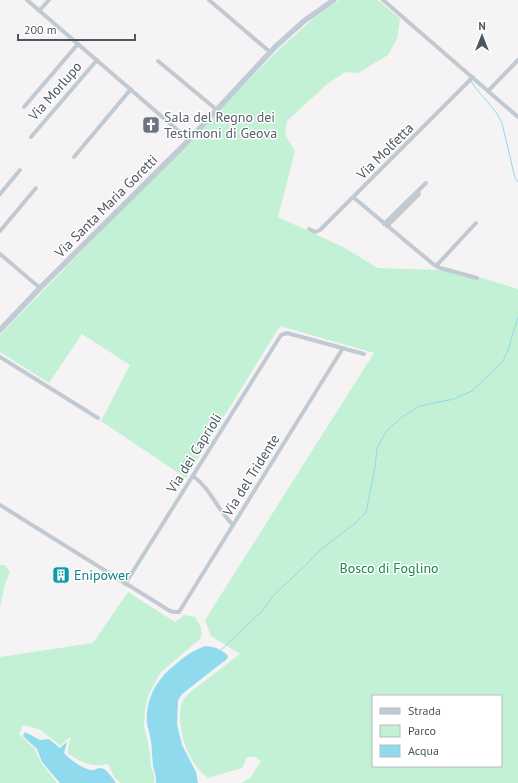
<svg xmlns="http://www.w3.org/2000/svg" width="518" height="783" font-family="'PT Sans',sans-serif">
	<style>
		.green { fill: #c3f1d5; fill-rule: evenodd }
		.water { fill: #90daee }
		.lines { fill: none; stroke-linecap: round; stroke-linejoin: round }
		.stream { stroke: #90daee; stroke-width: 1 }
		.street { stroke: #c1cad2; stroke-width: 4 }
		.secondary { stroke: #c1cbd6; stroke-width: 5.5 }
		.labels { text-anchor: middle; stroke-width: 3; stroke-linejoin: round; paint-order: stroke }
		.street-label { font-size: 14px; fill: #4a5661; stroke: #fff }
		.worship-label { font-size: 14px; fill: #5b616d; stroke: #fff; text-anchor: start }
		.park-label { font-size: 14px; fill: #17864f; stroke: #fff }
		.culture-label { font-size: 14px; fill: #0d838f; stroke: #fff; text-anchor: start }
	</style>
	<rect width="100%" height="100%" fill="#f5f3f3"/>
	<!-- green -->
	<g class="green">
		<path d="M340,0H378L400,19L397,39L388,55L358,73L345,72L326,85L287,121L285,135L295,151L278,217L343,247L378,268L439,270L445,267L518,289V783H241L250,778L261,761L255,757H247L242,768L208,778C189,763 180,739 180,716C181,711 180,705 183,701C184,698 187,695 189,693L240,654L211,636L205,620L374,353L280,326L186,478L101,421L130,365L82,334L49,383L0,352V335L274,54L316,16ZM373,696H501V766H373Z"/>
		<path d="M0,565H5L10,572L5,584L0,607Z"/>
		<path d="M128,592L175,622L184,615L195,617C200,625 203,629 201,638L160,673L148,696L145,709L144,726L150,752L151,766L155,778L154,783H121L114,777L108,764C94,768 79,762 68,753V748L71,737L67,739L61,746L39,729L23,725L19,734L34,748L42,764L57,783H0V657L93,643Z"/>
	</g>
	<!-- water -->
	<g class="water">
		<path d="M206,646C215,647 221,649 228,656L227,659L182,694L178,700L177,724L182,745L196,772L198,783H156C157,776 154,772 153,765C152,757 152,749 151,741C150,735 148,729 147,723C145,702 155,682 170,669C182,659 191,650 206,646Z"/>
		<path d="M25,732L40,740L49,739L60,748L67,742L64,753C69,759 83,769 91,770C95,771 96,768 100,768C107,768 112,778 116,783H60L42,762L37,749L23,736Z"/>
	</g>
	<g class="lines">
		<!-- stream -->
		<g class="stream">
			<path d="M471,81C480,96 495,107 502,123L515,178L518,182"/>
			<path d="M221,650L263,610L273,596L307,564L319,551L354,524L366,513L375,467L377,448L387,430L402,417L420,406L454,399L472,391L503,361L508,350L518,317"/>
		</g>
		<!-- street -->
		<g class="street">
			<path d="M27,0L189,140"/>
			<path d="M209,0L270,52"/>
			<path d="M383,0L518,117"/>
			<path d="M39,11L49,0"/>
			<path d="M158,61L217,110"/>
			<path d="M488,91L518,60"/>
			<path d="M24,107L78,44"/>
			<path d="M31,137L97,60"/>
			<path d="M74,157L131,89"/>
			<path d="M0,194L20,170"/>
			<path d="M353,197L433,264L440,268L477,278"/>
			<path d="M384,224L426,183"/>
			<path d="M387,226L419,194"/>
			<path d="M309,229L315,232L320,230L473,77"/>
			<path d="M0,231L36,188"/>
			<path d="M0,254L40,288"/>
			<path d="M436,266L476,223"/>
			<path d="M0,357L98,418"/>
			<path d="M193,476C212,490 216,508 233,525"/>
			<path d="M0,505L170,611L175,612H179L343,348"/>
			<path d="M125,584L281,335L287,333L364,354"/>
		</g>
		<!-- secondary -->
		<path class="secondary" d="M0,330L40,288L184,145L275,47L304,21L334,0"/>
	</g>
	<!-- icons -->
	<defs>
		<symbol id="church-square" viewBox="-11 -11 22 22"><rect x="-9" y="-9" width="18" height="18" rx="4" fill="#6b7280" stroke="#fff"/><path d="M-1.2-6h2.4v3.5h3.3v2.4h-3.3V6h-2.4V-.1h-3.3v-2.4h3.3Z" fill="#fff"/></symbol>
		<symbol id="building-square" viewBox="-11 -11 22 22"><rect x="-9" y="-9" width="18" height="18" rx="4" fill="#0f9aa8" stroke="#fff"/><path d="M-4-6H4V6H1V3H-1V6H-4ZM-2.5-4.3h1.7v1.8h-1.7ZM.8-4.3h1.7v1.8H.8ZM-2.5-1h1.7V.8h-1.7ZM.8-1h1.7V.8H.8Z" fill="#fff"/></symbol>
	</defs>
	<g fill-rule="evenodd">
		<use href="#church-square" x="141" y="115" width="20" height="20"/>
		<use href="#building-square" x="51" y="565" width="20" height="20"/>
	</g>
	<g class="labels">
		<!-- street labels -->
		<g class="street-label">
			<text transform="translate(55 91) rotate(-49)" y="5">Via Morlupo</text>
			<text transform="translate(385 151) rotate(-45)" y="5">Via Molfetta</text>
			<text transform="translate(106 206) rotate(-45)" y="5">Via Santa Maria Goretti</text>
			<text transform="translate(194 453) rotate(-58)" y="5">Via dei Caprioli</text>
			<text transform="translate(251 475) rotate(-58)" y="5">Via del Tridente</text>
		</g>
		<!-- worship labels -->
		<g class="worship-label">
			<text x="164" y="122">Sala del Regno dei<tspan x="164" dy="16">Testimoni di Geova</tspan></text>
		</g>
		<!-- park labels -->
		<g class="park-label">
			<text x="389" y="573">Bosco di Foglino</text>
		</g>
		<!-- culture labels -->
		<g class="culture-label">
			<text x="74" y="580">Enipower</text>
		</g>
	</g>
	<!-- legend -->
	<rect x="372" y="695" width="130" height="72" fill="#ffffff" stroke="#b7bbc0"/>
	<rect x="380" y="708" width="20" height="6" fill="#c1cbd6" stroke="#b7bbc0"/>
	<text x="408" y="715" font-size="12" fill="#4a5661">Strada</text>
	<rect x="380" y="725" width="20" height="12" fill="#c3f1d5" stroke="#b7bbc0"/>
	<text x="408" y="735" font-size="12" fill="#4a5661">Parco</text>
	<rect x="380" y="745" width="20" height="12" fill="#90daee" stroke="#b7bbc0"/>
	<text x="408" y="755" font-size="12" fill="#4a5661">Acqua</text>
	<!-- north arrow -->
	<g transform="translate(482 36)" stroke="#ffffff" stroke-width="3" paint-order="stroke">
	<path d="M0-3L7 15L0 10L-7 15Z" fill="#4a5661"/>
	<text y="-6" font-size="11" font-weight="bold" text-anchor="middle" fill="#4a5661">N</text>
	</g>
	<!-- scale -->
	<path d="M18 34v6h117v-6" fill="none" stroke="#4a5661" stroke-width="2"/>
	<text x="24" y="34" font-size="12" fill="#4a5661" stroke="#ffffff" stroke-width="3" paint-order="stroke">200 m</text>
</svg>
